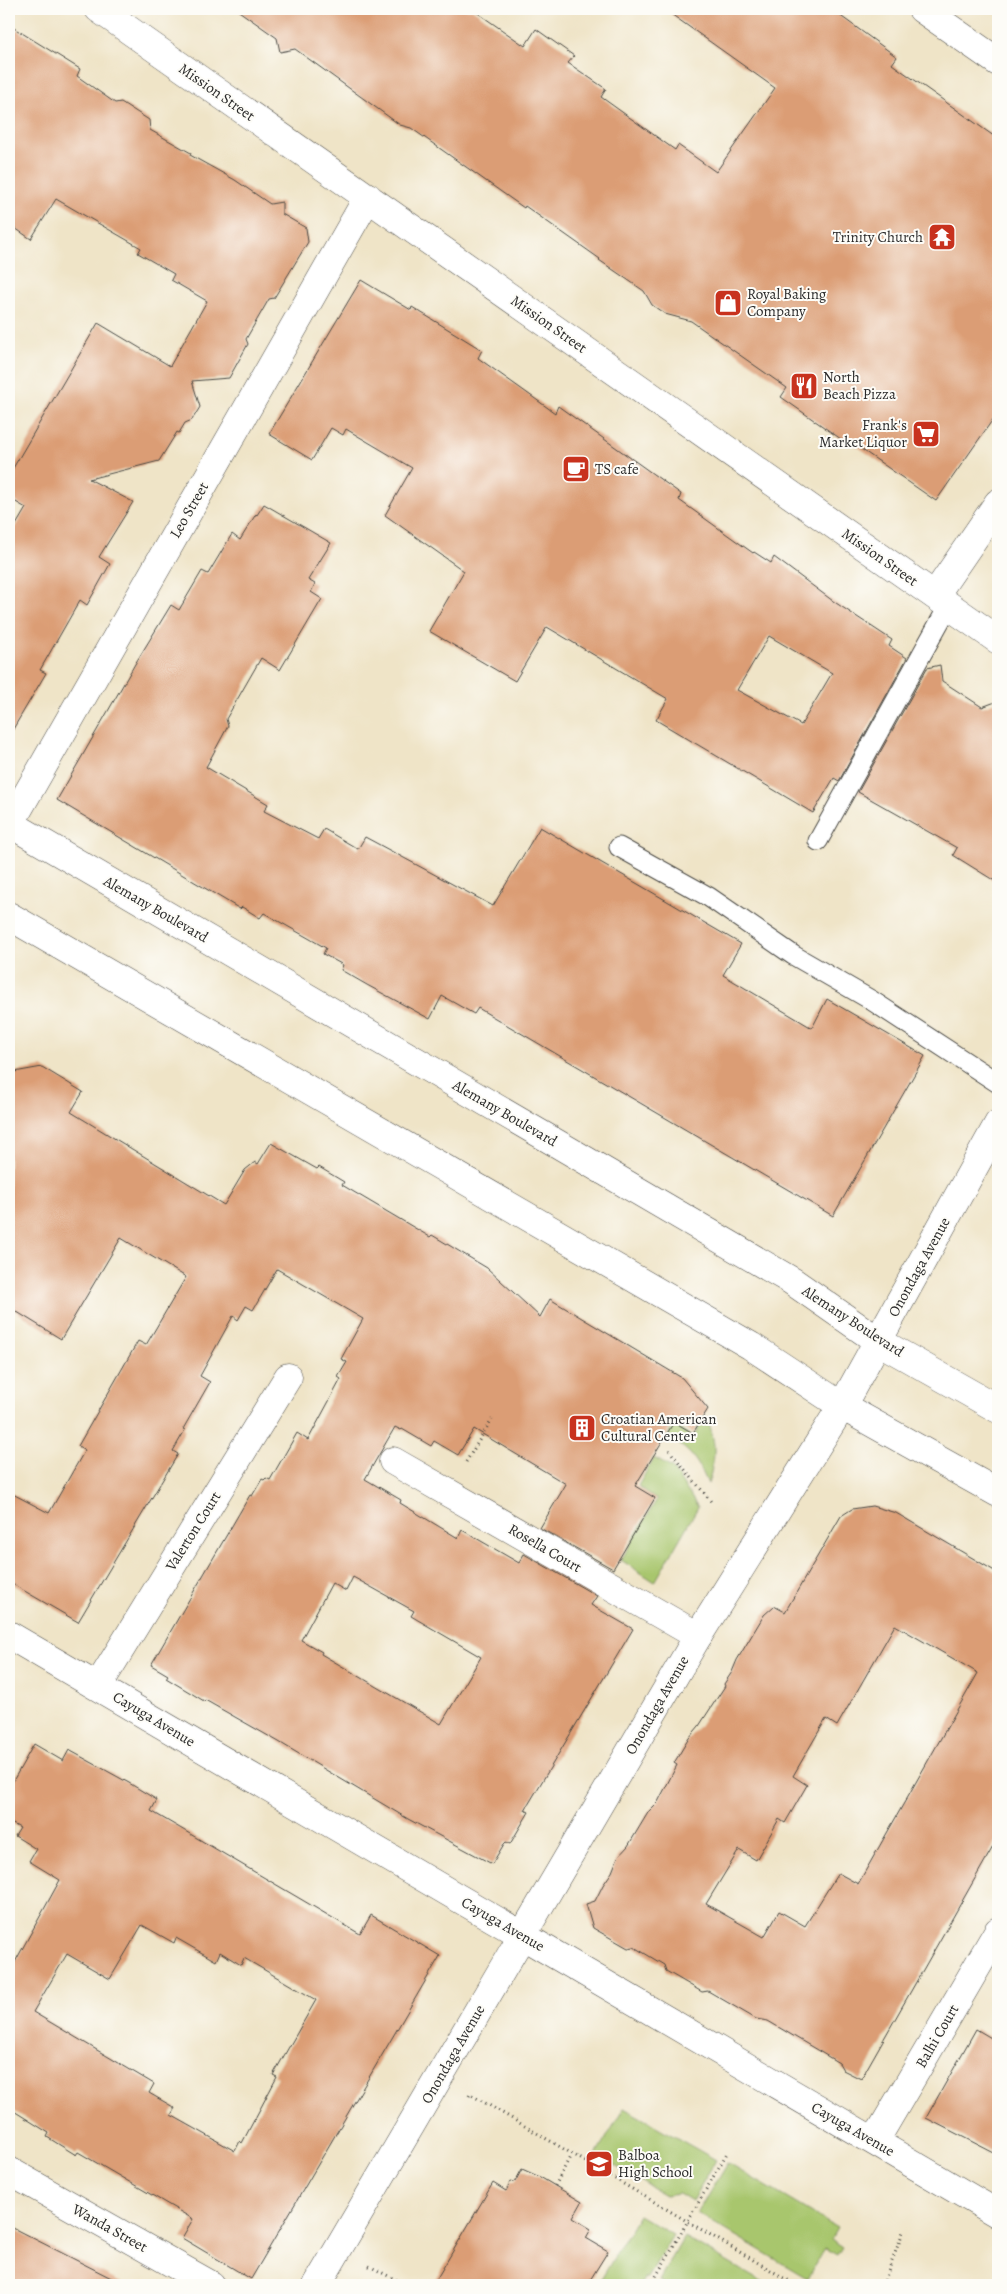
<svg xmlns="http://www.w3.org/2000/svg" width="1007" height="2294" font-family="Alegreya,serif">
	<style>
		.green { fill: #a8c66d; stroke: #6a784c }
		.building { fill: #db9d75; fill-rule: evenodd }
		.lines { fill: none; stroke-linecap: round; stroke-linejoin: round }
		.service-casing { stroke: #484742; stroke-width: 21 }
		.minor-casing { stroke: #484742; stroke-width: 29 }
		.secondary-casing { stroke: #484742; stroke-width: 29 }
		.primary-casing { stroke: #484742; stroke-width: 29 }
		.path { stroke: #484742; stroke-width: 3; stroke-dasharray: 1 4; stroke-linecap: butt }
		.service { stroke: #fff; stroke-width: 19 }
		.minor { stroke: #fff; stroke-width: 28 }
		.secondary { stroke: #fff; stroke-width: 28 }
		.primary { stroke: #fff; stroke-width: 28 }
		.labels { text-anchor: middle; stroke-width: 4; stroke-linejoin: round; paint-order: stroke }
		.street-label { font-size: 15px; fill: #2b2b2b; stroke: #fdfcf7 }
		.poi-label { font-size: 15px; fill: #2b2b2b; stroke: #fdfcf7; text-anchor: start }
	</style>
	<rect width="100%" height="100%" fill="#fdfcf7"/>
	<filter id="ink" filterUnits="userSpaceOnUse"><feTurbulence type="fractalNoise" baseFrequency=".02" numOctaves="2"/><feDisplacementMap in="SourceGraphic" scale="10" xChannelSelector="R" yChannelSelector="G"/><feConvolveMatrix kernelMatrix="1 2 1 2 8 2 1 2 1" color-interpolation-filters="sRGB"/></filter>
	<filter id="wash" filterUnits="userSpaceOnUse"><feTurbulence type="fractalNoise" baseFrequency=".0096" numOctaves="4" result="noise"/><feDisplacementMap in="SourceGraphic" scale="20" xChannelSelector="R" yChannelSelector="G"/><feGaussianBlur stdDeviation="1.12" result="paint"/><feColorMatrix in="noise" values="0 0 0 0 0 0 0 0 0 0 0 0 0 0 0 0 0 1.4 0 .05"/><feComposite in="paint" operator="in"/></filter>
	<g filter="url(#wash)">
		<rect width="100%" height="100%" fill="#efe4c7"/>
		<!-- green -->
		<g class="green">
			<path d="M706,1416C717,1442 716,1456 708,1484C698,1461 690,1449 667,1437L674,1425L693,1437Z"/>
			<path d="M654,1458L672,1468L698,1507L655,1582L621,1560L657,1499L638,1486Z"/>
			<path d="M624,2108L716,2160L692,2201L679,2193L665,2195L596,2155Z"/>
			<path d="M727,2163L837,2228L831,2239L843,2247L838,2255L825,2248L807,2278L697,2213Z"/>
			<path d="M639,2215L673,2235L648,2277H645L640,2285H602L599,2283Z"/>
			<path d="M684,2237L767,2285H662L663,2283L659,2281Z"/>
		</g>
		<g id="blocks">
			<!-- building -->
			<g class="building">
				<path d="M236,9H472L525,46L536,29L574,56L568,63L606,89L601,97L675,150L678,145L716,172L775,88L664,9H831L897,57L892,64L998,139V412L936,501L851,442L848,444L781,397L787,388L691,321L665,314L652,305L644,291L599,260L600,259L525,206L524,208L411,128L400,125L295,49L280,52L277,38Z"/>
				<path d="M9,25L80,69L77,76L115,103L121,102L149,120L150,130L191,153L190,155L235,180L270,204L282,202V214L306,228L308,242L274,298L269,299L246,339L248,344L229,378L192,381L200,407L192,420L185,423L179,433L177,432L159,461L89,479L133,502L99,557L110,564L87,605L80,600L40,670L46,673L9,736V537L26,508L9,498V475L98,323L170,366L207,301L171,280L174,274L138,253L141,248L56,199L31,239L9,224Z"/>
				<path d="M361,280L411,310L412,307L482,350L478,358L555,413L558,406L681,494L679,500L753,553L754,552L771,563L774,557L833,601L892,640L889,646L907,658L839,781L834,778L813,813L656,720L668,699L547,627L515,681L429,631L464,571L385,515L412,468L346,429L343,435L331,428L312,460L269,434ZM769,636L832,673L801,725L737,690Z"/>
				<path d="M264,504L331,543L308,580L315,584L311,592L322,599L280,670L261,658L226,719L228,726L206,767L268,804L264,811L318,839L324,829L358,849L365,837L493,906L540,827L741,944L723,975L812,1028L827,999L925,1056L833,1216L478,1008L474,1014L442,996L430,1019L367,985L341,970L343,965L323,954L326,948L264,913L260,918L242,907L240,909L57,800L135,664L171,605L179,610L202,571L208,574L232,534L240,540L256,514L257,515Z"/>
				<path d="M940,665L942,681L982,707L998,701V883L953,855L957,848L858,792L927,668Z"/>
				<path d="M42,1067L83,1092L71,1112L224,1205L245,1170L255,1162L258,1164L271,1143L317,1169L319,1167L344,1182L342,1185L430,1237L432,1235L487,1268L540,1317L550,1299L682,1378L708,1409L693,1433L674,1422L635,1486L655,1498L613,1569L540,1528L566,1484L474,1429L458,1455L434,1441L431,1446L402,1429L401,1430L395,1427L365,1479L401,1500L400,1503L458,1538L462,1530L519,1563L524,1554L597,1596L591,1605L633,1629L525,1810L529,1812L510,1844L506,1842L504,1844L492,1864L408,1819L279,1742L205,1700L204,1701L166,1678L168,1675L151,1665L250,1495L252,1496L262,1479L264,1480L266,1478L270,1480L297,1433L308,1440L341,1379L338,1377L347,1362L341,1359L363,1319L277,1269L253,1310L246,1306L238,1320L233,1316L200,1376L210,1382L183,1429L185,1430L173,1451L178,1454L78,1622L9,1582V1492L49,1513L85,1450L78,1446L138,1341L146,1345L186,1277L121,1238L61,1339L9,1307V1073ZM353,1577L414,1611L411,1616L481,1657L441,1724L321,1654L322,1652L301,1640L332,1583L346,1591Z"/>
				<path d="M872,1506L896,1513L998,1573V1838L861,2079L843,2070L839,2063L768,2021L756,2019L708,1991L702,1992L666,1971L664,1965L634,1947L628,1948L593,1928L586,1904L595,1901L603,1885L612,1872L618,1857L628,1846L649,1811L658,1802L677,1765L674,1763L689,1738L699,1726L725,1686L724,1684L732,1672L737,1660L764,1615L774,1606L785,1612L841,1516L852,1509ZM895,1625L978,1673L858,1884L838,1873L805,1926L779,1911L764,1937L706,1904L739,1850L756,1860L779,1819L785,1823L807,1785L793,1776L826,1719L837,1726Z"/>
				<path d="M34,1744L63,1761L69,1750L129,1783L157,1800L151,1811L360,1934L371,1915L440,1956L251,2279L182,2238L193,2219L78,2152L76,2155L47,2137L49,2133L9,2108V1973L60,1880L29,1861L36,1849L15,1836L20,1828L9,1822V1788ZM142,1925L174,1943L176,1938L216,1961L220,1952L241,1965L244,1958L316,2000L273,2075L277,2077L242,2143L240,2141L235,2151L171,2115L175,2108L149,2093L154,2084L33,2012L67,1954L110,1979Z"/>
				<path d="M976,2029L998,2042V2155L926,2118Z"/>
				<path d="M522,2169L540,2177L582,2202L573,2218L591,2229L586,2238L608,2251L587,2285H433L493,2183L506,2191L511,2181L515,2182Z"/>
				<path d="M9,2226L125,2285H9Z"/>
			</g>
		</g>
	</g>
	<g filter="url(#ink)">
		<use href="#blocks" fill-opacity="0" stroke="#484742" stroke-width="1"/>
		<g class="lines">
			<defs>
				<g id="service">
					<path d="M818,841L949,605"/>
					<path d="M619,847L709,897L793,955L871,1000L998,1083"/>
				</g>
				<g id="minor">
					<path d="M922,9L998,62"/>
					<path d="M935,595L998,503"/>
					<path d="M10,824L368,197"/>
					<path d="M393,1461L698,1636"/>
					<path d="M9,1635L998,2214"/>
					<path d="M98,1686L288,1377"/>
					<path d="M875,2141L998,1931"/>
					<path d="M9,2171L211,2285"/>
					<path d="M317,2285L698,1636L842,1406L998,1124"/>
				</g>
				<path id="secondary" d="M99,9L998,640"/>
				<g id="primary">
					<path d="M9,823L792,1281L878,1341L998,1409"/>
					<path d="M9,916L751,1346L842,1406L998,1493"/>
				</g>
			</defs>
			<!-- service casing -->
			<use href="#service" class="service-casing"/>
			<!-- minor casing -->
			<use href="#minor" class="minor-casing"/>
			<!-- secondary casing -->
			<use href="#secondary" class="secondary-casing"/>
			<!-- primary casing -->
			<use href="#primary" class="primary-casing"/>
			<!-- path -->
			<g class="path">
				<path d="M669,1450L713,1504"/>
				<path d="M466,1462L492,1419"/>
				<path d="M469,2096L470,2094L796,2285"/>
				<path d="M555,2186L571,2155"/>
				<path d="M369,2266L406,2285"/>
				<path d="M651,2285L727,2153"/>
				<path d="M883,2285L903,2232"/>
			</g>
			<!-- service -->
			<use href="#service" class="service"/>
			<!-- minor -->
			<use href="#minor" class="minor"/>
			<!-- secondary -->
			<use href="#secondary" class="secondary"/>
			<!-- primary -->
			<use href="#primary" class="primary"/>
		</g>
	</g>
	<!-- icons -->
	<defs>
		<symbol id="temple-square" viewBox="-11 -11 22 22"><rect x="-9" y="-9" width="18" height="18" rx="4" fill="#c8321e" stroke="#fdfcf7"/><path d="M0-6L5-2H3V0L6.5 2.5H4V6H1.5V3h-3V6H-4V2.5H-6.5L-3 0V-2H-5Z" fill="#fff"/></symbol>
		<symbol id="shop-square" viewBox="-11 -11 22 22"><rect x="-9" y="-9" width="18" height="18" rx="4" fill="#c8321e" stroke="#fdfcf7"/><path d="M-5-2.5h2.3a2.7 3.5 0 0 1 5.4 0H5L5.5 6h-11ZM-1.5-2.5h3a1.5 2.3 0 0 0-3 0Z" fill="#fff"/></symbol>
		<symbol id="restaurant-square" viewBox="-11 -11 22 22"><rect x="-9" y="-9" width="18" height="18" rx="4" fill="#c8321e" stroke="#fdfcf7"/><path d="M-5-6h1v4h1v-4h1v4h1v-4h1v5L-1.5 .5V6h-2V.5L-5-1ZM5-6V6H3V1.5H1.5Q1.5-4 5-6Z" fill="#fff"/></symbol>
		<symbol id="supermarket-square" viewBox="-11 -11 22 22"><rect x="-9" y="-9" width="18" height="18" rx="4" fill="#c8321e" stroke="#fdfcf7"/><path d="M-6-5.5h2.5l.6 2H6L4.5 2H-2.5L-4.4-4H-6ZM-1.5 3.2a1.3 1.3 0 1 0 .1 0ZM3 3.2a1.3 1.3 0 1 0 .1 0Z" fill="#fff"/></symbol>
		<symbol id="cafe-square" viewBox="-11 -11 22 22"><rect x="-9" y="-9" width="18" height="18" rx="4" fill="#c8321e" stroke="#fdfcf7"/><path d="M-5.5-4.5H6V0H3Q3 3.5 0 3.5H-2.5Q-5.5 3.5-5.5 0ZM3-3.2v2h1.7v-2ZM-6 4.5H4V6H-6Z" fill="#fff"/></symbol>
		<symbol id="building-square" viewBox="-11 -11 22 22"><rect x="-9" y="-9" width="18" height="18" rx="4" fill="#c8321e" stroke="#fdfcf7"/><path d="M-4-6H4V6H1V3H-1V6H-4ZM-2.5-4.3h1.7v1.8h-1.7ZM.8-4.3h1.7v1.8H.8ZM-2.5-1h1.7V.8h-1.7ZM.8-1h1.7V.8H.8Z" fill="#fff"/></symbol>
		<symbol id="school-square" viewBox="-11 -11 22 22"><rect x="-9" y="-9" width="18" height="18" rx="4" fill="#c8321e" stroke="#fdfcf7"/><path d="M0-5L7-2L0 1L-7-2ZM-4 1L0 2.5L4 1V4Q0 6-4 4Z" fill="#fff"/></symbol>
	</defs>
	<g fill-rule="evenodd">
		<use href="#temple-square" x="926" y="221" width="32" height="32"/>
		<use href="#shop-square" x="712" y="287" width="32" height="32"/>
		<use href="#restaurant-square" x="788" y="370" width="32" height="32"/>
		<use href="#supermarket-square" x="910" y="418" width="32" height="32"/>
		<use href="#cafe-square" x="560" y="453" width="32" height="32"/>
		<use href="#building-square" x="566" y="1412" width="32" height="32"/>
		<use href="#school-square" x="583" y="2148" width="32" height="32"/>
	</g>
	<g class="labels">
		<!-- street labels -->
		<g class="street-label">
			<text transform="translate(217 92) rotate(35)" y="5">Mission Street</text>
			<text transform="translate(549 324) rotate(35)" y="5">Mission Street</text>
			<text transform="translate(189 510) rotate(-60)" y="5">Leo Street</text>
			<text transform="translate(880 557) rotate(35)" y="5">Mission Street</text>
			<text transform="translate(156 909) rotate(30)" y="5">Alemany Boulevard</text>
			<text transform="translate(505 1113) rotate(30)" y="5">Alemany Boulevard</text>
			<text transform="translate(919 1267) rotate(-61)" y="5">Onondaga Avenue</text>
			<text transform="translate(853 1321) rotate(33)" y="5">Alemany Boulevard</text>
			<text transform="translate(193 1531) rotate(-58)" y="5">Valerton Court</text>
			<text transform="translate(545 1548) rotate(30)" y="5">Rosella Court</text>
			<text transform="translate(657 1705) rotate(-60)" y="5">Onondaga Avenue</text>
			<text transform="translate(154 1719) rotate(31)" y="5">Cayuga Avenue</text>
			<text transform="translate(503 1924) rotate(30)" y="5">Cayuga Avenue</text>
			<text transform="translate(937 2036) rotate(-60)" y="5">Balhi Court</text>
			<text transform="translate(453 2054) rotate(-60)" y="5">Onondaga Avenue</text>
			<text transform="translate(853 2129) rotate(30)" y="5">Cayuga Avenue</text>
			<text transform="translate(110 2228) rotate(29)" y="5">Wanda Street</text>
		</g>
		<!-- poi labels -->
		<g class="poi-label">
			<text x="923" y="242" text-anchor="end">Trinity Church</text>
			<text x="747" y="299">Royal Baking<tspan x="747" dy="17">Company</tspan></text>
			<text x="823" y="382">North<tspan x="823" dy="17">Beach Pizza</tspan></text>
			<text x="907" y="430" text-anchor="end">Frank's<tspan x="907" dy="17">Market Liquor</tspan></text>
			<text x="595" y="474">TS cafe</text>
			<text x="601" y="1424">Croatian American<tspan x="601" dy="17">Cultural Center</tspan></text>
			<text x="618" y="2160">Balboa<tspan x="618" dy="17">High School</tspan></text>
		</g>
	</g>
	<!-- margin -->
	<rect width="1007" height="2294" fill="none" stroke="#fdfcf7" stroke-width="30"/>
</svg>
